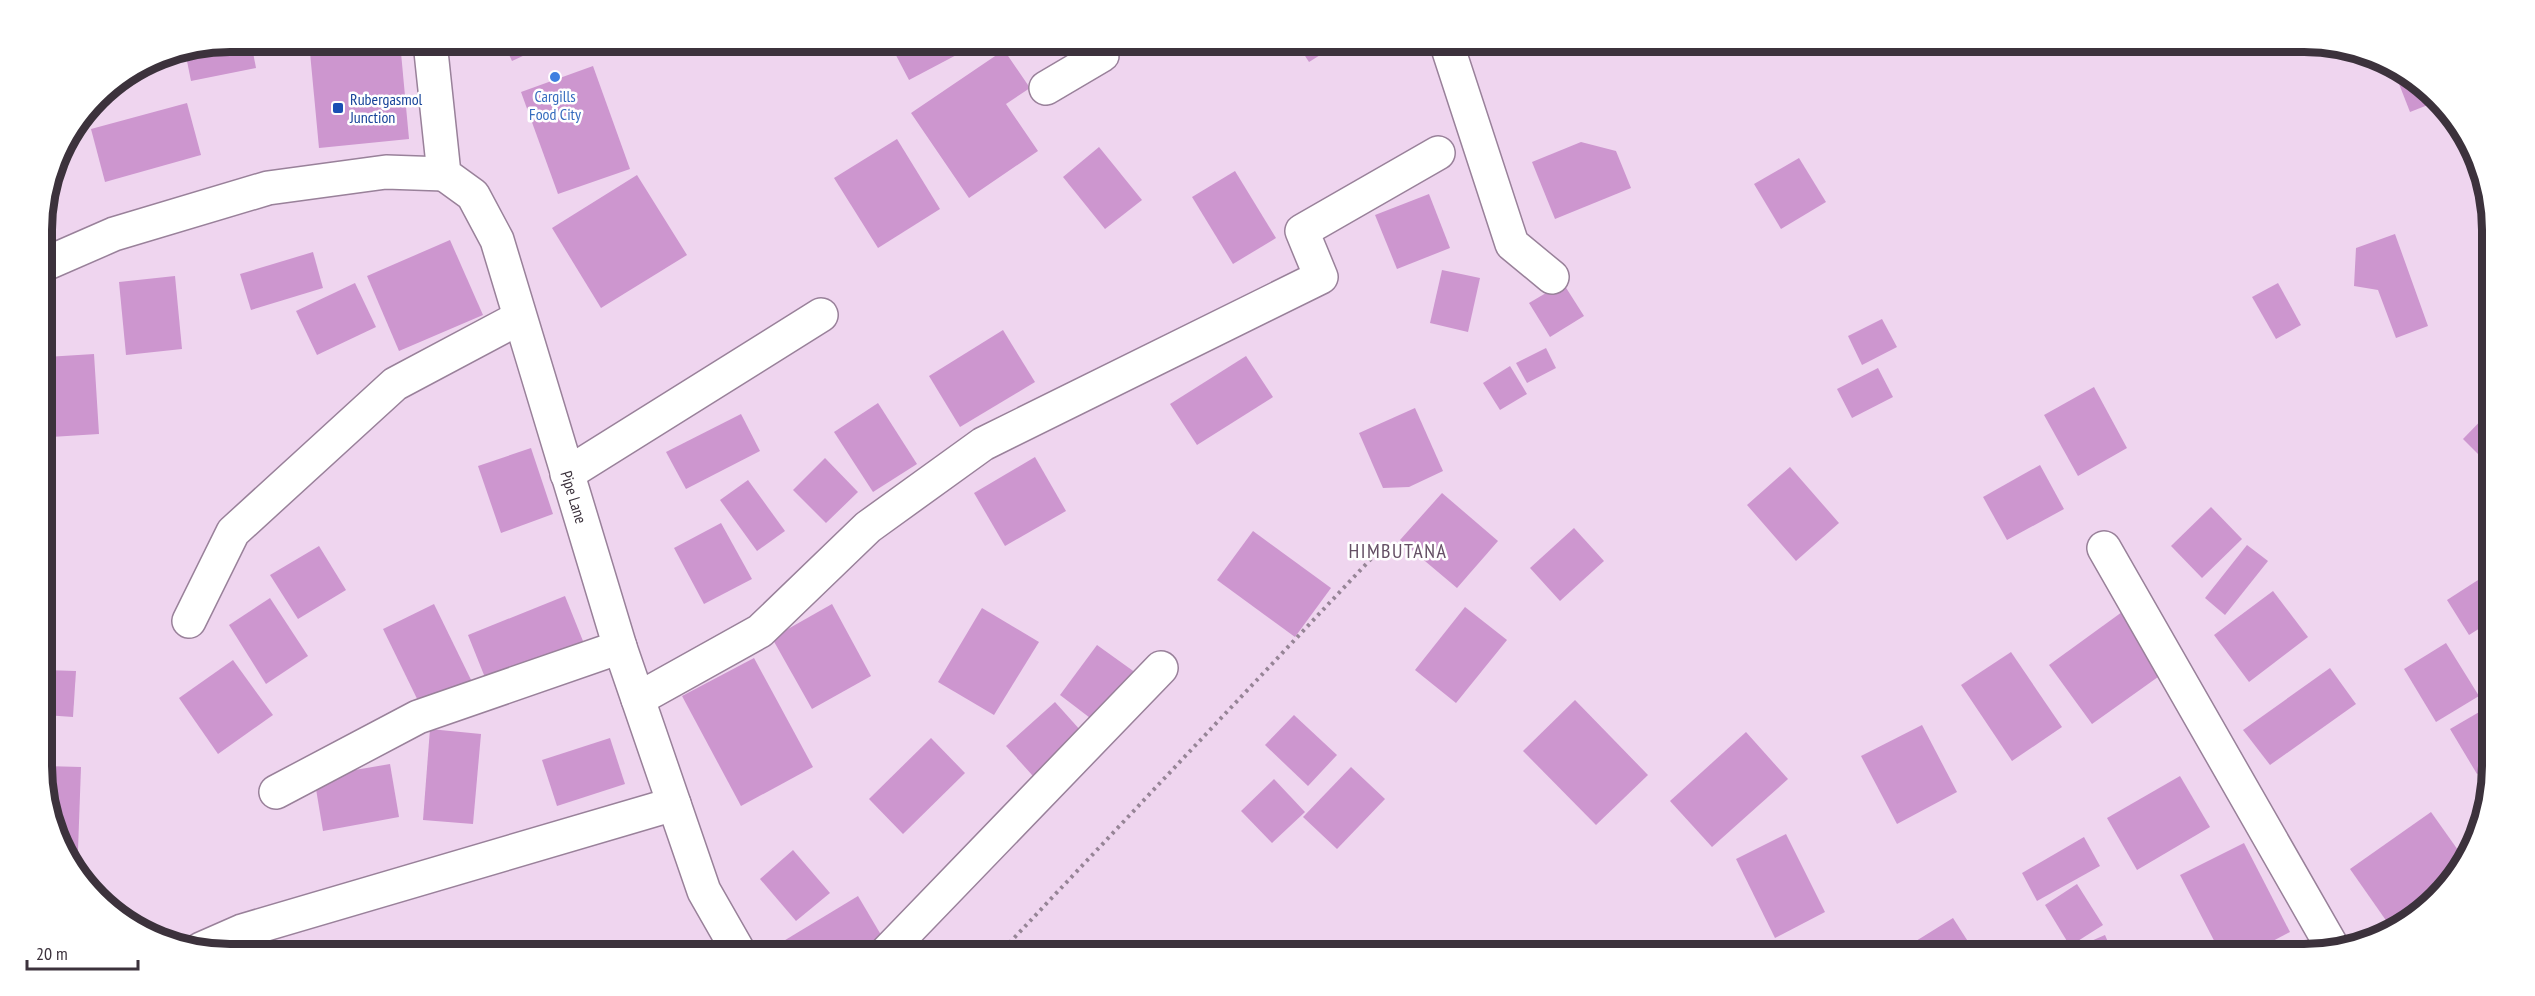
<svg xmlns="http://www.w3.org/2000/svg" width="2535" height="996" font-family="'PT Sans Narrow',sans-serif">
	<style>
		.building { fill: #cd96cf }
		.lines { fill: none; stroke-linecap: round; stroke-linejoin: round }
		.minor-casing { stroke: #99819a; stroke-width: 36 }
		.path { stroke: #968496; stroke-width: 4; stroke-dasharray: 3 4.5; stroke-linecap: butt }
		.minor { stroke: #fff; stroke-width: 33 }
		.shop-dot { fill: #3f7fe0; stroke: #fff; stroke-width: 2 }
		.transit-dot { fill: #1a4fb4; stroke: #fff; stroke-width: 2 }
		.labels { text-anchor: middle; stroke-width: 5; stroke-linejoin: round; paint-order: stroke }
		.shop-label { font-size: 16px; fill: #366cbe; stroke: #fff }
		.transit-label { font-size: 16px; fill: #164399; stroke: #fff; text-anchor: start }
		.street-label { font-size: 16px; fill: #3c323c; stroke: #fff }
		.quarter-label { font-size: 20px; letter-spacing: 1.5px; fill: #654f65; stroke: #fff }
		.rim { fill: none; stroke: #3c323c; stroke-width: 8 }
	</style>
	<rect width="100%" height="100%" fill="#efd5ef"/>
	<!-- building -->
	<g class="building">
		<path d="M231,42H251L256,68L191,81L185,51Z"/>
		<path d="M309,42H400L409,139L319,148Z"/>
		<path d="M503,42H553L512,61Z"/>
		<path d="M889,42H981L909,80Z"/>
		<path d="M1162,42H1185L1169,53Z"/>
		<path d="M1296,42H1341L1309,62Z"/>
		<path d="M1004,50L1030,88L1006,104L1038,151L969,198L911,113Z"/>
		<path d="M593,66L630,169L558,194L521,92Z"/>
		<path d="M2394,71L2438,101L2410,112Z"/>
		<path d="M187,103L201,155L105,182L91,129Z"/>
		<path d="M897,139L940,209L878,248L834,178Z"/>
		<path d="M1581,142L1616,151L1631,188L1555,219L1532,162Z"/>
		<path d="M1099,147L1142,200L1105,229L1063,177Z"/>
		<path d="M1799,158L1826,202L1781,229L1754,184Z"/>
		<path d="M1235,171L1276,238L1233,264L1192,197Z"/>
		<path d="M637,175L687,255L601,308L552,228Z"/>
		<path d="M1429,194L1450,248L1397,269L1375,215Z"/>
		<path d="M2395,234L2428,326L2396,338L2378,290L2354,286L2356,248Z"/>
		<path d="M450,240L483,315L399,351L367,276Z"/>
		<path d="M313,252L323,288L251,310L240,274Z"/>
		<path d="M1442,270L1480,278L1468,332L1430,323Z"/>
		<path d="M175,276L182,349L126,355L119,282Z"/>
		<path d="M355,283L376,327L317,355L296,311Z"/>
		<path d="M1563,283L1584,316L1550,337L1529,303Z"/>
		<path d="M2278,283L2301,325L2276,339L2252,297Z"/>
		<path d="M1882,319L1897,347L1862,365L1848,336Z"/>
		<path d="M1003,330L1035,382L960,427L929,376Z"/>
		<path d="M1546,348L1556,368L1527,383L1516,363Z"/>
		<path d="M94,354L99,434L51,437L46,357Z"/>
		<path d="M1246,356L1273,397L1197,445L1170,404Z"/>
		<path d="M1510,366L1527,394L1500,410L1483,383Z"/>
		<path d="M1878,368L1893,397L1852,418L1837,389Z"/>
		<path d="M2094,387L2127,448L2078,476L2044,415Z"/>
		<path d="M878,403L917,464L873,492L834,432Z"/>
		<path d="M1415,408L1443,471L1409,487L1383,488L1359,433Z"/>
		<path d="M2492,409V468L2463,439Z"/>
		<path d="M741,414L760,451L686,489L666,452Z"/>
		<path d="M531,448L553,514L501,533L478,466Z"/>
		<path d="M1035,457L1066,511L1005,546L974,493Z"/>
		<path d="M825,458L858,492L826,523L793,490Z"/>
		<path d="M2040,465L2064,509L2007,540L1983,497Z"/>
		<path d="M1790,467L1839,523L1796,561L1747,505Z"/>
		<path d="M748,480L785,531L757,551L720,500Z"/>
		<path d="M1442,493L1498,541L1457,588L1400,540Z"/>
		<path d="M2211,507L2242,539L2202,578L2171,546Z"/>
		<path d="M721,523L752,579L704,604L674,548Z"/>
		<path d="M1574,528L1604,561L1560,601L1530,568Z"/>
		<path d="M1253,531L1331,588L1295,637L1217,580Z"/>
		<path d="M2247,545L2268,561L2225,615L2205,598Z"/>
		<path d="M319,546L346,590L298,619L270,575Z"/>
		<path d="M2492,571L2493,620L2469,635L2447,600Z"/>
		<path d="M2273,591L2308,637L2249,682L2214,635Z"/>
		<path d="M565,596L585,646L488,685L468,635Z"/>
		<path d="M270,598L308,656L266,684L229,625Z"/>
		<path d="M434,604L475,688L424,713L383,629Z"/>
		<path d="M832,604L871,676L812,709L772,638Z"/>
		<path d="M1465,607L1507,640L1456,703L1415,670Z"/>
		<path d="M982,608L1039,642L994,715L938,682Z"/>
		<path d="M2122,612L2165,672L2092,724L2049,665Z"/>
		<path d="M2446,643L2479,696L2436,722L2404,669Z"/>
		<path d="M1097,645L1136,673L1098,724L1060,695Z"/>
		<path d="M2011,652L2062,727L2012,761L1961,685Z"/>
		<path d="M754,658L813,767L741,806L682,696Z"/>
		<path d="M233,660L273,715L218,754L179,698Z"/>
		<path d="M2330,668L2356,704L2270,765L2243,730Z"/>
		<path d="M45,670L76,671L73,717L45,715Z"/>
		<path d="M1575,700L1648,775L1596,825L1523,751Z"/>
		<path d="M1055,702L1090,741L1041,785L1006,746Z"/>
		<path d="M2493,704V765L2477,774L2450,729Z"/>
		<path d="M1294,715L1337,755L1308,786L1265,745Z"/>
		<path d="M1922,725L1957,792L1897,824L1861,756Z"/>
		<path d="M430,729L481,734L473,824L423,820Z"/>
		<path d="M1746,732L1788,779L1712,847L1670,801Z"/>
		<path d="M610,738L625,784L557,806L542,760Z"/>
		<path d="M931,738L965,773L903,834L869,799Z"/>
		<path d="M390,764L399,817L323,831L314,777Z"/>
		<path d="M45,766L81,767L78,850H69L46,802Z"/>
		<path d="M1351,767L1385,799L1337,849L1303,817Z"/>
		<path d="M2180,776L2210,827L2137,870L2107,818Z"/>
		<path d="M1274,779L1305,812L1272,843L1241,811Z"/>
		<path d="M2431,812L2465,860L2454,880L2419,915L2392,929L2350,869Z"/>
		<path d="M1786,834L1825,912L1775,938L1736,859Z"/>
		<path d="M2084,837L2100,866L2037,901L2022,873Z"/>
		<path d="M2244,843L2290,932L2248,954H2221L2180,875Z"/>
		<path d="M793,850L830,893L796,921L760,879Z"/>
		<path d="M2077,884L2103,925L2070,946L2045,905Z"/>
		<path d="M858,896L887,945L873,954H783L777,945Z"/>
		<path d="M1953,918L1976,954H1924L1916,941Z"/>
		<path d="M2105,935L2113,954H2078L2075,948Z"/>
		<path d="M1841,946L1846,954H1828Z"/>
	</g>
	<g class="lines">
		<defs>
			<g id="minor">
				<path d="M430,42L444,174L473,195L497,240L620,647L704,891L740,954"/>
				<path d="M1446,42L1512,244L1552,277"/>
				<path d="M1046,88L1102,55L1101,42"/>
				<path d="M43,265L114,234L268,188L386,172L444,174"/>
				<path d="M567,474L821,315"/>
				<path d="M2104,548L2334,950"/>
				<path d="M189,621L233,532L395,384L519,318"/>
				<path d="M638,699L760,631L868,527L983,444L1321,277L1302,231L1438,153"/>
				<path d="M276,792L418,717L620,647"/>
				<path d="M201,949L242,931L674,804"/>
				<path d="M885,954L1161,668"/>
			</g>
		</defs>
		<!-- minor casing -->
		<use href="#minor" class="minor-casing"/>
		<!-- path -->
		<path class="path" d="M999,954L1384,545"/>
		<!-- minor -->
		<use href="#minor" class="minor"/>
	</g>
	<!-- markers -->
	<circle class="shop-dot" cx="555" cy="77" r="6"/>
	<rect class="transit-dot" x="332" y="102" width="12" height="12" rx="3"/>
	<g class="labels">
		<!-- shop labels -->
		<g class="shop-label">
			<text x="555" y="102">Cargills<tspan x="555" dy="18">Food City</tspan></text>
		</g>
		<!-- transit labels -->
		<g class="transit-label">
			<text x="350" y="105">Rubergasmol<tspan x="350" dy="18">Junction</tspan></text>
		</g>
		<!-- street labels -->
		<g class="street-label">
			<text transform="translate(574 497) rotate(73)" y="6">Pipe Lane</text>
		</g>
		<!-- quarter labels -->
		<g class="quarter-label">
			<text x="1398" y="558">HIMBUTANA</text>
		</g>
	</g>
	<!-- crop -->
	<path d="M0 0H2535V996H0ZM230 52H2304A178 178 0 0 1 2482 230V766A178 178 0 0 1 2304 944H230A178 178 0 0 1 52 766V230A178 178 0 0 1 230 52Z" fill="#fff" fill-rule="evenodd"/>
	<path class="rim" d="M230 52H2304A178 178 0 0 1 2482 230V766A178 178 0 0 1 2304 944H230A178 178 0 0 1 52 766V230A178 178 0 0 1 230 52Z"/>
	<!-- scale -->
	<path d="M27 960v9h111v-9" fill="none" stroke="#3c323c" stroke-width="3"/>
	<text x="36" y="960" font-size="18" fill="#3c323c" stroke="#ffffff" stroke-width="4.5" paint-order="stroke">20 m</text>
</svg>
